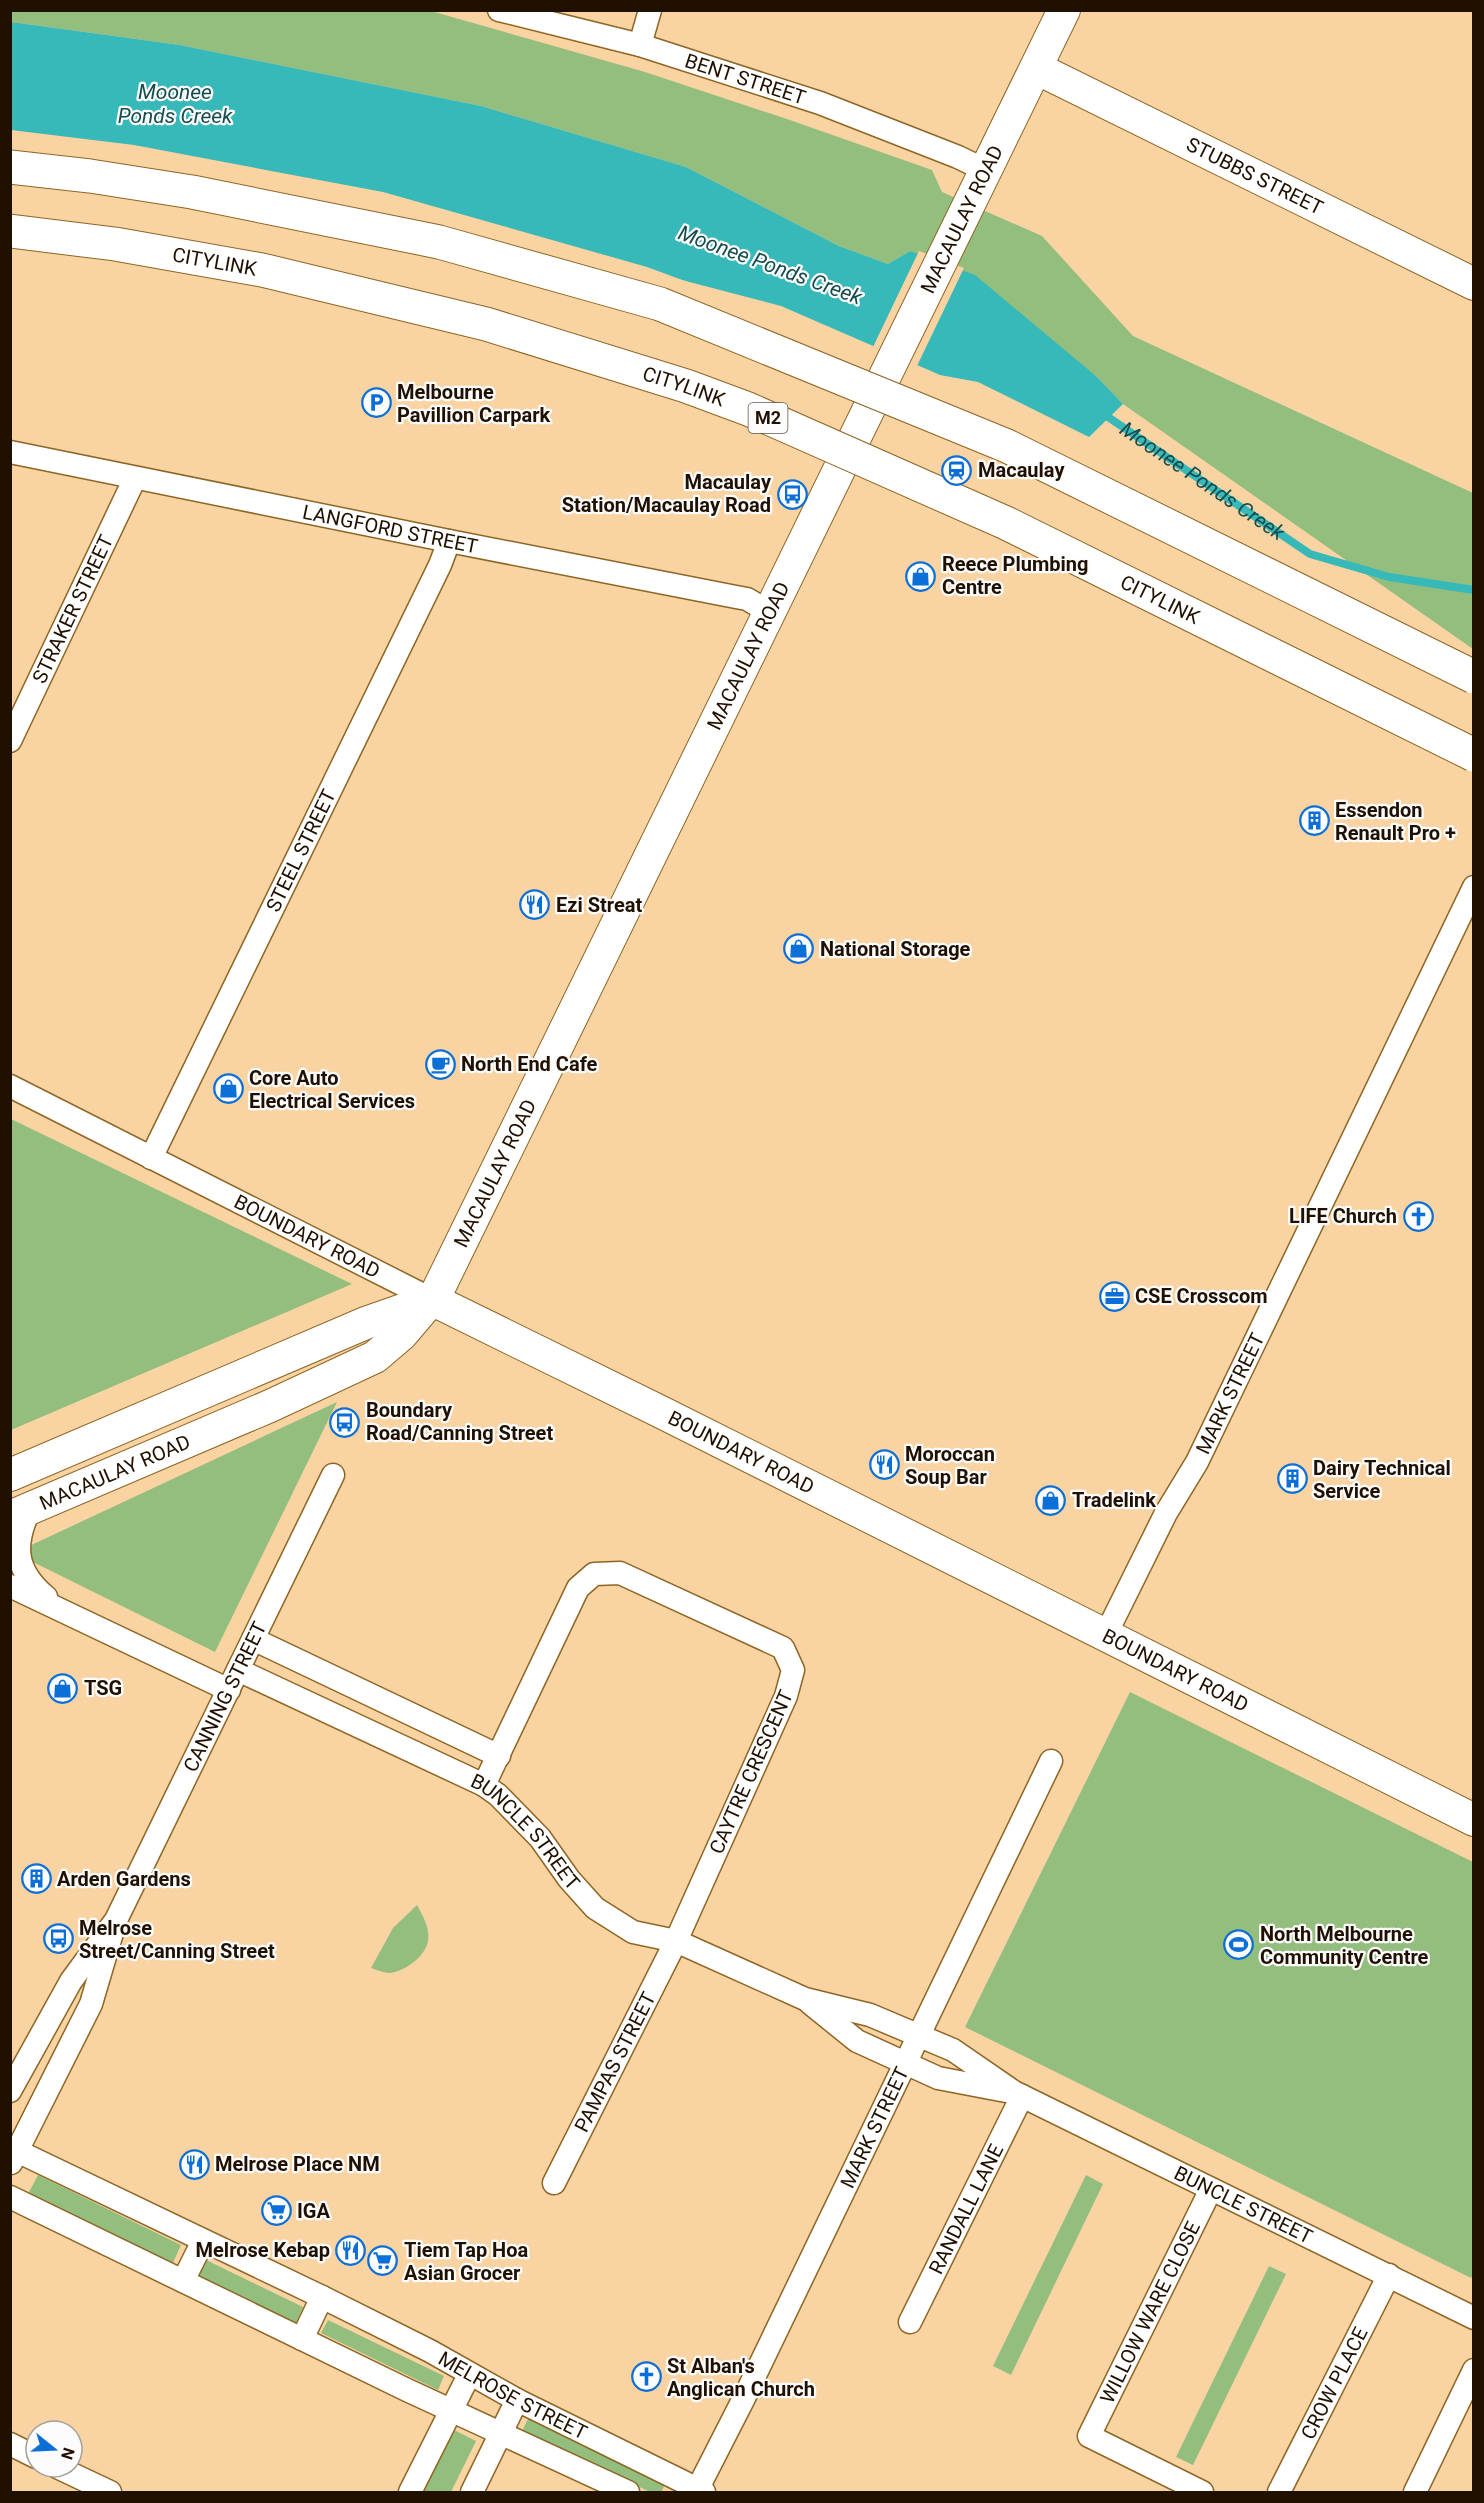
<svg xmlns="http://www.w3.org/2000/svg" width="1484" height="2503" font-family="Roboto,sans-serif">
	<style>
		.green { fill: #93be7e }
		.water { fill: #37b8b9 }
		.pier { fill: #f9d4a2 }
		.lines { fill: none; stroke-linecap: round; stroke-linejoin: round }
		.stream { stroke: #37b8b9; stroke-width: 8 }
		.street-casing { stroke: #8e6523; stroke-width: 25 }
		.secondary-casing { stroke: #8e6523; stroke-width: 34 }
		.street { stroke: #fff; stroke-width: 22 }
		.secondary { stroke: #fff; stroke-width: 32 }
		.highway-bridge-casing { stroke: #8e6523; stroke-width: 35; stroke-linecap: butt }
		.highway-bridge { stroke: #fff; stroke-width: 33 }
		.labels { text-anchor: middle; stroke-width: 4.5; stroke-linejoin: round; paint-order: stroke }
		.shield { fill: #fcfcfc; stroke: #62574c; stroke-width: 1.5 }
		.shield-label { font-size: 18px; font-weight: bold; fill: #201000 }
		.street-label { font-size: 20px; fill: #201000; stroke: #fcfcfc }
		.poi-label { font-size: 20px; font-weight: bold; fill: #201000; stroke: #fcfcfc; text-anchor: start }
		.water-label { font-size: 21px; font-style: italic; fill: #164c4d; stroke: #fcfcfc }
	</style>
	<rect width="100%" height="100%" fill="#f9d4a2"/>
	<!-- green -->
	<g class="green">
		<path d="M11,10L431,11L645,72L787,119L932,170L942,192L1042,236L1133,336L1473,493V649L1123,404L1097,377L910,251L888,264L839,246L686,167L481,106L180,45L11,22Z"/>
		<path d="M10,1119H11L352,1284L11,1430Z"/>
		<path d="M337,1402L215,1652L33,1562L25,1548Z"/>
		<path d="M1130,1692L1473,1862L1474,2273L1471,2278L965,2027Z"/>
		<path d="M417,1905C423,1916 430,1928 428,1941C425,1957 405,1971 390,1973C384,1973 377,1970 371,1968L393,1928Z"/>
		<path d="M38,2175L181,2245L172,2265L28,2194Z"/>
		<path d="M1086,2175L1103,2184L1011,2375L993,2366Z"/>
		<path d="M204,2259L303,2307L295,2325L196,2276Z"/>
		<path d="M1269,2266L1286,2274L1193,2465L1176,2457Z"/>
		<path d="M328,2320L444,2376L438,2390L321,2333Z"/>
		<path d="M529,2417L666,2483L661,2492H650L522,2431Z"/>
		<path d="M454,2430L476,2441L451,2492H423Z"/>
	</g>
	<!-- water -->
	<path class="water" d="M11,22L180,45L481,106L686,167L839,246L888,264L910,251L975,275L1097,377L1123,404L1089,437L978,382L940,375L781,306L441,217L295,184L11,138Z"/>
	<!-- pier -->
	<g class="pier">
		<path d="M11,130L134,145L383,192L647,267L715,292L441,220L294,187L10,141Z"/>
		<path d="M919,251L964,268L916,368L872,349Z"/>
	</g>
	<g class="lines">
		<!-- stream -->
		<path class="stream" id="s1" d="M1108,417L1310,554L1389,577L1474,590"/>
		<defs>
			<g id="street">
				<path id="s2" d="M499,10L640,45L820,103L958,157L985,170"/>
				<path d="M640,45L650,10"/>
				<path id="s3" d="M10,452L449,541L736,597L747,599L769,612"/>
				<path id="s4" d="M10,741L135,478"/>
				<path id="s5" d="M10,1086L431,1299"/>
				<path id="s6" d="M151,1158L440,565L449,541"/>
				<path d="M30,1509C13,1544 14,1570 46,1597"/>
				<path d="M10,1586L229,1690"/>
				<path id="s7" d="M1105,1636L1166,1513L1197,1462L1474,887"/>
				<path d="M253,1639L499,1756"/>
				<path id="s8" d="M238,1670L484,1785L498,1795L540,1838L569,1879L595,1908L633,1932L676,1941L805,1999L870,2015L953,2050L1014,2092L1474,2318"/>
				<path d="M484,1785L578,1588L594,1574L620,1573L783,1648L793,1670L786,1696L676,1941L554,2183"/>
				<path d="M810,2003L857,2041L938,2078L1006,2091"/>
				<path id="s9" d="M10,2091L71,1981L116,1920L333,1475"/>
				<path id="s10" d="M10,2152L17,2151L322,2297L430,2351L517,2400L704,2492"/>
				<path d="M11,2163L91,2004L112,1933"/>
				<path d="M10,2197L407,2390L628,2492"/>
				<path d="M183,2281L203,2241"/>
				<path id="s11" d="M910,2322L1022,2096"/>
				<path d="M302,2339L322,2297"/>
				<path d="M10,2444L36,2457"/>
				<path d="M57,2467L110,2492"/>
				<path d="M410,2492L469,2375"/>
				<path d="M472,2492L517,2400"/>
				<path id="s12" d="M696,2492L744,2398L1051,1761"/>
				<path id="s13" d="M1202,2492L1089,2436L1211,2189"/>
				<path id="s14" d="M1279,2492L1389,2275"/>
				<path d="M1415,2492L1474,2370"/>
			</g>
			<g id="secondary">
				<path id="s15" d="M1036,68L1474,284"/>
				<path id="s16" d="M431,1299L661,1412L1474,1820"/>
				<path d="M10,1475L368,1322L431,1300"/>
				<path id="s17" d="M10,1517L270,1406L375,1357L402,1334L436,1294L1064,10"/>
			</g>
		</defs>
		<!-- street casing -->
		<use href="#street" class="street-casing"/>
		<!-- secondary casing -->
		<use href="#secondary" class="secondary-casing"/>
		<!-- street -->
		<use href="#street" class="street"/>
		<!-- secondary -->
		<use href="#secondary" class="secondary"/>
		<defs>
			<g id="highway-bridge">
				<path d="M10,167L90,176L192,192L439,242L660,304L1007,446L1474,677"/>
				<path id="s18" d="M10,231L115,244L262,270L486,324L686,386L748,409L1006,523L1474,755"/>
			</g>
		</defs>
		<!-- highway-bridge casing -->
		<use href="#highway-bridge" class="highway-bridge-casing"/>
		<!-- highway-bridge -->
		<use href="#highway-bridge" class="highway-bridge"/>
	</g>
	<!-- icons -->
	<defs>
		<symbol id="parking-ring" viewBox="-11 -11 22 22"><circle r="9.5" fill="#fcfcfc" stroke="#0c6fd7" stroke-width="1.5"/><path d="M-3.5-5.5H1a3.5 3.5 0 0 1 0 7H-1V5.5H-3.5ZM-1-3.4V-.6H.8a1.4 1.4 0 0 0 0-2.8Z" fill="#0c6fd7"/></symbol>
		<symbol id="station-ring" viewBox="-11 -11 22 22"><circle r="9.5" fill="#fcfcfc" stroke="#0c6fd7" stroke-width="1.5"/><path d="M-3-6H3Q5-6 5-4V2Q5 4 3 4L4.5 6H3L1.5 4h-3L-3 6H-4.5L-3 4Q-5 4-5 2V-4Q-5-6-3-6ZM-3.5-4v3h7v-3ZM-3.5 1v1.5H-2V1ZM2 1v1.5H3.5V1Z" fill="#0c6fd7"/></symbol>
		<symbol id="bus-ring" viewBox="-11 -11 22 22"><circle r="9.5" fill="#fcfcfc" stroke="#0c6fd7" stroke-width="1.5"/><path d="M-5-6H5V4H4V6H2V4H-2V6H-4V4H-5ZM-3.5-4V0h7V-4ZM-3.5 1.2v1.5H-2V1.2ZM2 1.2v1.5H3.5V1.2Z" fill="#0c6fd7"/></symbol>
		<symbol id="shop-ring" viewBox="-11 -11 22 22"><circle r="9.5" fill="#fcfcfc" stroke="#0c6fd7" stroke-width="1.5"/><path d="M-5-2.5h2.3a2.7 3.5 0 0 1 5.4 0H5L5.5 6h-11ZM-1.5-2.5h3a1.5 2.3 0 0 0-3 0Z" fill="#0c6fd7"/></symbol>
		<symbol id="building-ring" viewBox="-11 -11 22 22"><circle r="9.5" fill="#fcfcfc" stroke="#0c6fd7" stroke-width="1.5"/><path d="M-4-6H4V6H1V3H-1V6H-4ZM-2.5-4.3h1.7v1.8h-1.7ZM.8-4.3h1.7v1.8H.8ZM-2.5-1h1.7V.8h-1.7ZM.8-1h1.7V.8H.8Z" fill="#0c6fd7"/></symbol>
		<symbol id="restaurant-ring" viewBox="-11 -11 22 22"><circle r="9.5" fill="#fcfcfc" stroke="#0c6fd7" stroke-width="1.5"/><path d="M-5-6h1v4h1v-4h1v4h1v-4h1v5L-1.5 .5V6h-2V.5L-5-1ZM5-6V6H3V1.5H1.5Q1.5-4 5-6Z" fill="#0c6fd7"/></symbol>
		<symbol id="cafe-ring" viewBox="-11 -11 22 22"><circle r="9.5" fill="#fcfcfc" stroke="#0c6fd7" stroke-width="1.5"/><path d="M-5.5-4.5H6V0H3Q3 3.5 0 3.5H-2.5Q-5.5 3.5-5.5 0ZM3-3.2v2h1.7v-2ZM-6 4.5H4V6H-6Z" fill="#0c6fd7"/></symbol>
		<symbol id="church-ring" viewBox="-11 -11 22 22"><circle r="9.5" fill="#fcfcfc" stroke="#0c6fd7" stroke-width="1.5"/><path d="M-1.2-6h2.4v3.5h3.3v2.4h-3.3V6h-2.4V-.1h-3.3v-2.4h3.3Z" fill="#0c6fd7"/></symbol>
		<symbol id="office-ring" viewBox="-11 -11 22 22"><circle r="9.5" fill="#fcfcfc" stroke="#0c6fd7" stroke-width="1.5"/><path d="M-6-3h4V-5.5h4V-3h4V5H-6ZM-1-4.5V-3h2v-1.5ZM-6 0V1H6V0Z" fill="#0c6fd7"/></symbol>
		<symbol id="stadium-ring" viewBox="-11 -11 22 22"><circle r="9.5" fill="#fcfcfc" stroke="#0c6fd7" stroke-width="1.5"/><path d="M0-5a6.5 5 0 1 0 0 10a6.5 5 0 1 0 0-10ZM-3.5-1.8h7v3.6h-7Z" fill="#0c6fd7"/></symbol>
		<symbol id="supermarket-ring" viewBox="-11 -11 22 22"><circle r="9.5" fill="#fcfcfc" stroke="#0c6fd7" stroke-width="1.5"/><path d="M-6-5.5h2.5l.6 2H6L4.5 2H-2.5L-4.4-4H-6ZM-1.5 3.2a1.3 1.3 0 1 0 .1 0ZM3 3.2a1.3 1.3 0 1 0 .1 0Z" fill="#0c6fd7"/></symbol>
	</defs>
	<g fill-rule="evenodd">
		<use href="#parking-ring" x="360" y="386" width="33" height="33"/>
		<use href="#station-ring" x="940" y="454" width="33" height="33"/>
		<use href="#bus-ring" x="776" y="478" width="33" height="33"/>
		<use href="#shop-ring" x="904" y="560" width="33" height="33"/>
		<use href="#building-ring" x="1298" y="804" width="33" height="33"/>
		<use href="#restaurant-ring" x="518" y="888" width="33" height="33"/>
		<use href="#shop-ring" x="782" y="932" width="33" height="33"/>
		<use href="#cafe-ring" x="424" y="1048" width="33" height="33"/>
		<use href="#shop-ring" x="212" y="1072" width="33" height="33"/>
		<use href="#church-ring" x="1402" y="1200" width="33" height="33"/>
		<use href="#office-ring" x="1098" y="1280" width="33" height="33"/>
		<use href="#bus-ring" x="328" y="1406" width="33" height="33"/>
		<use href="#restaurant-ring" x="868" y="1448" width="33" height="33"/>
		<use href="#building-ring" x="1276" y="1462" width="33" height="33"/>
		<use href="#shop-ring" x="1034" y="1484" width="33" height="33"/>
		<use href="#shop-ring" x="46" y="1672" width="33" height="33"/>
		<use href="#building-ring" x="20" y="1862" width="33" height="33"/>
		<use href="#bus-ring" x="42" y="1922" width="33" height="33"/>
		<use href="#stadium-ring" x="1222" y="1928" width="33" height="33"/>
		<use href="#restaurant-ring" x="178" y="2148" width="33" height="33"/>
		<use href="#supermarket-ring" x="260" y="2194" width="33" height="33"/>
		<use href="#restaurant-ring" x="334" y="2234" width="33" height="33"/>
		<use href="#supermarket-ring" x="366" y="2244" width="33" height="33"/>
		<use href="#church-ring" x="630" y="2360" width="33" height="33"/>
	</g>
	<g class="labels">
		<!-- shield labels -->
		<rect class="shield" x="748.5" y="403" width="39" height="30" rx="4.5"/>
		<g class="shield-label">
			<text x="768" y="424">M2</text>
		</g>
		<!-- street labels -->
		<g class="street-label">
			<text dy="7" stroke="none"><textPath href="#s2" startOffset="256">BENT STREET</textPath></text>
			<text dy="7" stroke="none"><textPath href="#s15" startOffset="244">STUBBS STREET</textPath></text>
			<text dy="7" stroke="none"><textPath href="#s17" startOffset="1683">MACAULAY ROAD</textPath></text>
			<text dy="7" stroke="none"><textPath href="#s18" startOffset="207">CITYLINK</textPath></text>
			<text dy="7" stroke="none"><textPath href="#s18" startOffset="693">CITYLINK</textPath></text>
			<text dy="7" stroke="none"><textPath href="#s3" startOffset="388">LANGFORD STREET</textPath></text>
			<text dy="7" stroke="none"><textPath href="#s18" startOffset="1215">CITYLINK</textPath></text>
			<text dy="7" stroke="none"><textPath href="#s4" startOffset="146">STRAKER STREET</textPath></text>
			<text dy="7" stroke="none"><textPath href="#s17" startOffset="1197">MACAULAY ROAD</textPath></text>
			<text dy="7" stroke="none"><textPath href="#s6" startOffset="342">STEEL STREET</textPath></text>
			<text dy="7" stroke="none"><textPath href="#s17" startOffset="621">MACAULAY ROAD</textPath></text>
			<text dy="7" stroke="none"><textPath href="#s5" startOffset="333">BOUNDARY ROAD</textPath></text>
			<text dy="7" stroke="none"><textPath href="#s7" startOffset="273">MARK STREET</textPath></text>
			<text dy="7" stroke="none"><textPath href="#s16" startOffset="346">BOUNDARY ROAD</textPath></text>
			<text dy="7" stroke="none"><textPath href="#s17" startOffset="114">MACAULAY ROAD</textPath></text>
			<text dy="7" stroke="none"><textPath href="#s16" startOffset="832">BOUNDARY ROAD</textPath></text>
			<text dy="7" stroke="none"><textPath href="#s9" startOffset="450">CANNING STREET</textPath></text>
			<text transform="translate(751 1772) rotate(-66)" y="7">CAYTRE CRESCENT</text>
			<text dy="7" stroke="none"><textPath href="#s8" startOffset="334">BUNCLE STREET</textPath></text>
			<text transform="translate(615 2062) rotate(-63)" y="7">PAMPAS STREET</text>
			<text dy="7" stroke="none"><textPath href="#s12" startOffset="406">MARK STREET</textPath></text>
			<text dy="7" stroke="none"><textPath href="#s8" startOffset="1155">BUNCLE STREET</textPath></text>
			<text dy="7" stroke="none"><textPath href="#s11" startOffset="126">RANDALL LANE</textPath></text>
			<text dy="7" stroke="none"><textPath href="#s13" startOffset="264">WILLOW WARE CLOSE</textPath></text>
			<text dy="7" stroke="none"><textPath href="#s14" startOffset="122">CROW PLACE</textPath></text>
			<text dy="7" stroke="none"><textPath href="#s10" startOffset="560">MELROSE STREET</textPath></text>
		</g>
		<!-- poi labels -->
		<g class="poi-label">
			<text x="397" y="399">Melbourne<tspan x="397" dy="23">Pavillion Carpark</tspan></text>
			<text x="978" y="477">Macaulay</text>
			<text x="771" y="489" text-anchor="end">Macaulay<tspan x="771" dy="23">Station/Macaulay Road</tspan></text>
			<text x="942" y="571">Reece Plumbing<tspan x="942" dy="23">Centre</tspan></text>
			<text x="1335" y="817">Essendon<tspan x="1335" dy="23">Renault Pro +</tspan></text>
			<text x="556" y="912">Ezi Streat</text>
			<text x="820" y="956">National Storage</text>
			<text x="461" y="1071">North End Cafe</text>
			<text x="249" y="1085">Core Auto<tspan x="249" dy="23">Electrical Services</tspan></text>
			<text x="1397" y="1223" text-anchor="end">LIFE Church</text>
			<text x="1135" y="1303">CSE Crosscom</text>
			<text x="366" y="1417">Boundary<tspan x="366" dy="23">Road/Canning Street</tspan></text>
			<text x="905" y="1461">Moroccan<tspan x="905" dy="23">Soup Bar</tspan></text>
			<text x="1313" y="1475">Dairy Technical<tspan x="1313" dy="23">Service</tspan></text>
			<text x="1072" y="1507">Tradelink</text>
			<text x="84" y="1695">TSG</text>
			<text x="57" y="1886">Arden Gardens</text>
			<text x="79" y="1935">Melrose<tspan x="79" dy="23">Street/Canning Street</tspan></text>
			<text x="1260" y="1941">North Melbourne<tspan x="1260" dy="23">Community Centre</tspan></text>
			<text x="215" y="2171">Melrose Place NM</text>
			<text x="297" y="2218">IGA</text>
			<text x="330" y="2257" text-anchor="end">Melrose Kebap</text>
			<text x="404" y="2257">Tiem Tap Hoa<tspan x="404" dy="23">Asian Grocer</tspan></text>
			<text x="667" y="2373">St Alban's<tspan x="667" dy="23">Anglican Church</tspan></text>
		</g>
		<!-- water labels -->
		<g class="water-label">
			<text x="175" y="99">Moonee<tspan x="175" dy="24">Ponds Creek</tspan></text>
			<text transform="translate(770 265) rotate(20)" y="7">Moonee Ponds Creek</text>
			<text dy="7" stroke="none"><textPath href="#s1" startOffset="114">Moonee Ponds Creek</textPath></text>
		</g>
	</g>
	<!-- border -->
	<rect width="1484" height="2503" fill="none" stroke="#201000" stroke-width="24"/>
	<!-- north arrow -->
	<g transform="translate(54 2449) rotate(108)"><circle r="28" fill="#fcfcfc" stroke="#a49e97" stroke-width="1.5"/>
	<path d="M0-4.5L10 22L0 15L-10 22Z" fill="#0c6fd7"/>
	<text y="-9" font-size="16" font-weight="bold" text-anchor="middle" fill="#201000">N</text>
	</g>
</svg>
